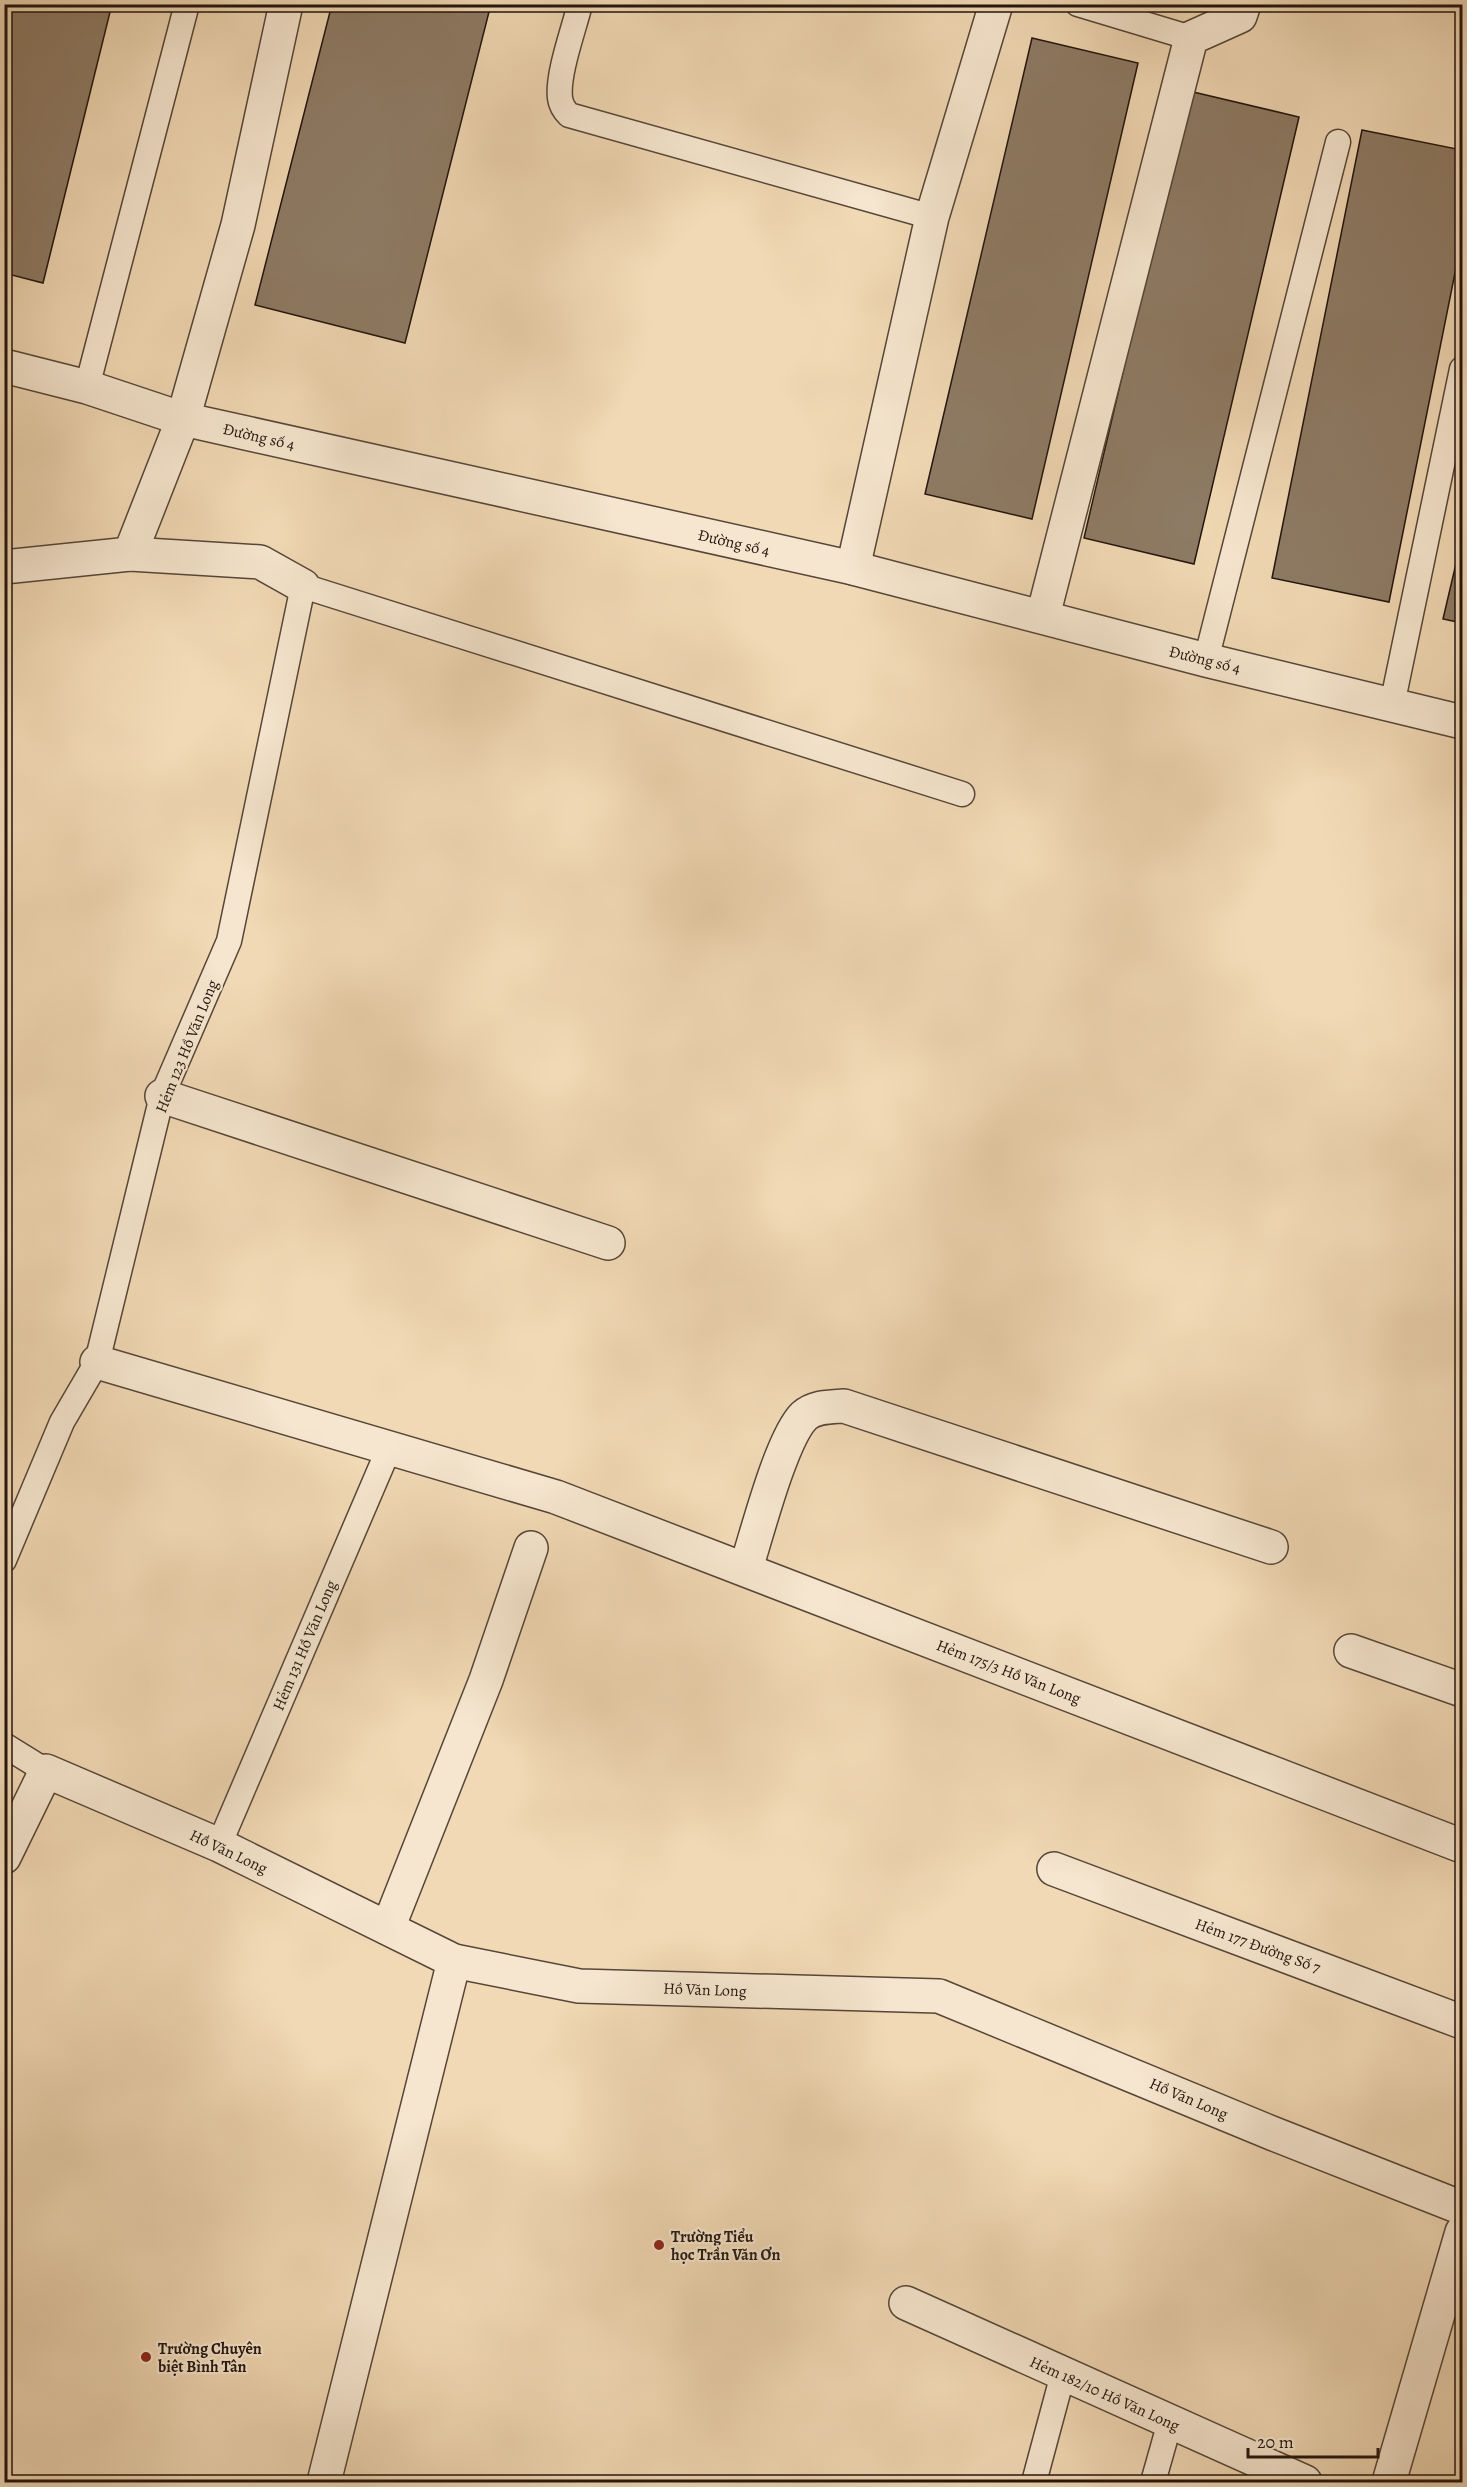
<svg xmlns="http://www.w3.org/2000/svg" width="1467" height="2487" font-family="Alegreya,serif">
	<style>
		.building { fill: #8e7b65; stroke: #22150e; stroke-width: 1.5 }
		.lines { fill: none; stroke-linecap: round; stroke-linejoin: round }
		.service-casing { stroke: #564638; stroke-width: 27 }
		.minor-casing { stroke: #564638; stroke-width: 36 }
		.tertiary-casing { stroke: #564638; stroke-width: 36 }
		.service { stroke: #f6e6cf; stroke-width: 24 }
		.minor { stroke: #f6e6cf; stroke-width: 33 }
		.tertiary { stroke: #f6e6cf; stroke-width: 33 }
		.poi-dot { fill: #8f2418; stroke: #f6e6cf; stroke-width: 2 }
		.labels { text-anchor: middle; stroke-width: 4.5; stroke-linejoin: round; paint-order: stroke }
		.street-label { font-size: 16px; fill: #22150e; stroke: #f6e6cf }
		.poi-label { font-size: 16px; font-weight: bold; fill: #22150e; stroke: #f6e6cf; text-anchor: start }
	</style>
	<rect width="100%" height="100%" fill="#f1d9b5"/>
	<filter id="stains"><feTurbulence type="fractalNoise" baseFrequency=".00333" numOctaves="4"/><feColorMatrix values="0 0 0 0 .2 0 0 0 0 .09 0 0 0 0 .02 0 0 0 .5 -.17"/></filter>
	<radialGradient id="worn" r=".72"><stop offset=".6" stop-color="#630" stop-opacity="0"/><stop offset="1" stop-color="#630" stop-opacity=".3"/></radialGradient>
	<!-- building -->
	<g class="building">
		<path d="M4,4H112L43,283L4,273Z"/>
		<path d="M332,4H491L405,343L255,305Z"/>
		<path d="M1186,4H1214L1212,10Z"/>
		<path d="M1032,38L1138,63L1032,519L925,494Z"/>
		<path d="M1189,91L1299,117L1194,564L1084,538Z"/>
		<path d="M1362,130L1462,150V238L1389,602L1272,578Z"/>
		<path d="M1462,538V623L1443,619Z"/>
	</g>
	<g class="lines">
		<defs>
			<g id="service">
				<path d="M580,4C574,29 557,74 560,98C561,106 564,110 569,115L932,217"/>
				<path d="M1078,4L1191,38"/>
				<path d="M87,387L187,4"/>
				<path d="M1206,660L1338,142"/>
				<path d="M1392,705L1462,369"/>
				<path d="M4,1560L62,1422L97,1362L162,1096L229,941L303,586L962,794"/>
				<path d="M4,1745L46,1771"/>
				<path d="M219,1845L390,1446"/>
				<path d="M1034,2482L1063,2374"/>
				<path d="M1153,2482L1170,2422"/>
			</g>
			<g id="minor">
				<path d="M4,366L87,387L183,419L853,568L1206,660L1462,722"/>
				<path d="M130,554L183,419L238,225L286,4"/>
				<path d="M4,567L130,554L260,562L303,586"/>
				<path d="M853,568L932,217L996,4"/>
				<path d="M1043,616L1191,38L1240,16L1244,4"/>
				<path d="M162,1096L608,1243"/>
				<path d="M97,1362L556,1497L1462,1846"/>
				<path d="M746,1568C757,1534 781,1439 804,1416C815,1406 831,1407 844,1406L1271,1547"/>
				<path d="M1351,1651L1462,1690"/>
				<path d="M1054,1869L1462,2022"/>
				<path d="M388,1928L486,1680L531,1548"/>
				<path d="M906,2303L1305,2482"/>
				<path d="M324,2482L454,1961"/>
				<path d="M1389,2482L1462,2232"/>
			</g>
			<path id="tertiary" d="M4,1857L46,1771L219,1845L454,1961L579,1986L939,1996L1274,2134L1462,2208"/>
		</defs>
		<!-- service casing -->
		<use href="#service" class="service-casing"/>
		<!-- minor casing -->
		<use href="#minor" class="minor-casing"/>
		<!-- tertiary casing -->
		<use href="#tertiary" class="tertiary-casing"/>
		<!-- service -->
		<use href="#service" class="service"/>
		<!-- minor -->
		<use href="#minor" class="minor"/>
		<!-- tertiary -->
		<use href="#tertiary" class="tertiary"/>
	</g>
	<!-- markers -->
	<g class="poi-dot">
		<circle cx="659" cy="2245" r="6"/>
		<circle cx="146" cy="2357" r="6"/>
	</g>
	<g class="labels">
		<!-- street labels -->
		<g class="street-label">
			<text transform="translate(259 436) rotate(13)" y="6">Đường số 4</text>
			<text transform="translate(734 542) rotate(13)" y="6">Đường số 4</text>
			<text transform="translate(1205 659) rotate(14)" y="6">Đường số 4</text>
			<text transform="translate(186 1046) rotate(-68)" y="6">Hẻm 123 Hồ Văn Long</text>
			<text transform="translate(304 1645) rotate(-67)" y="6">Hẻm 131 Hồ Văn Long</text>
			<text transform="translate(1009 1671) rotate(21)" y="6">Hẻm 175/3 Hồ Văn Long</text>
			<text transform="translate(229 1851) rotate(25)" y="6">Hồ Văn Long</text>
			<text transform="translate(1258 1945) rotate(20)" y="6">Hẻm 177 Đường Số 7</text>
			<text transform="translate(705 1989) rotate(2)" y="6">Hồ Văn Long</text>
			<text transform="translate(1189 2098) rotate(23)" y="6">Hồ Văn Long</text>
			<text transform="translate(1105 2393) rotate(24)" y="6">Hẻm 182/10 Hồ Văn Long</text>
		</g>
		<!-- poi labels -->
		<g class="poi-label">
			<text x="671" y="2242">Trường Tiểu<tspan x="671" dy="18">học Trần Văn Ơn</tspan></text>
			<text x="158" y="2354">Trường Chuyên<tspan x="158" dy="18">biệt Bình Tân</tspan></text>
		</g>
	</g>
	<!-- margin -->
	<rect width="1467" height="2487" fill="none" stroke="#f1d9b5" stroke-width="24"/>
	<rect x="6" y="6" width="1455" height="2475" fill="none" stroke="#22150e" stroke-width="3"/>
	<rect x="12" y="12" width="1443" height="2463" fill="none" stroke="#22150e" stroke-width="1.5"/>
	<!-- scale -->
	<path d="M1248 2448v9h130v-9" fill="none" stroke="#22150e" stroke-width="3"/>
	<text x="1257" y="2448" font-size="18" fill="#22150e" stroke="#f6e6cf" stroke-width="4.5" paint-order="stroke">20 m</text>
	<rect width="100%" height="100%" filter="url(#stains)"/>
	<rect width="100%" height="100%" fill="url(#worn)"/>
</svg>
